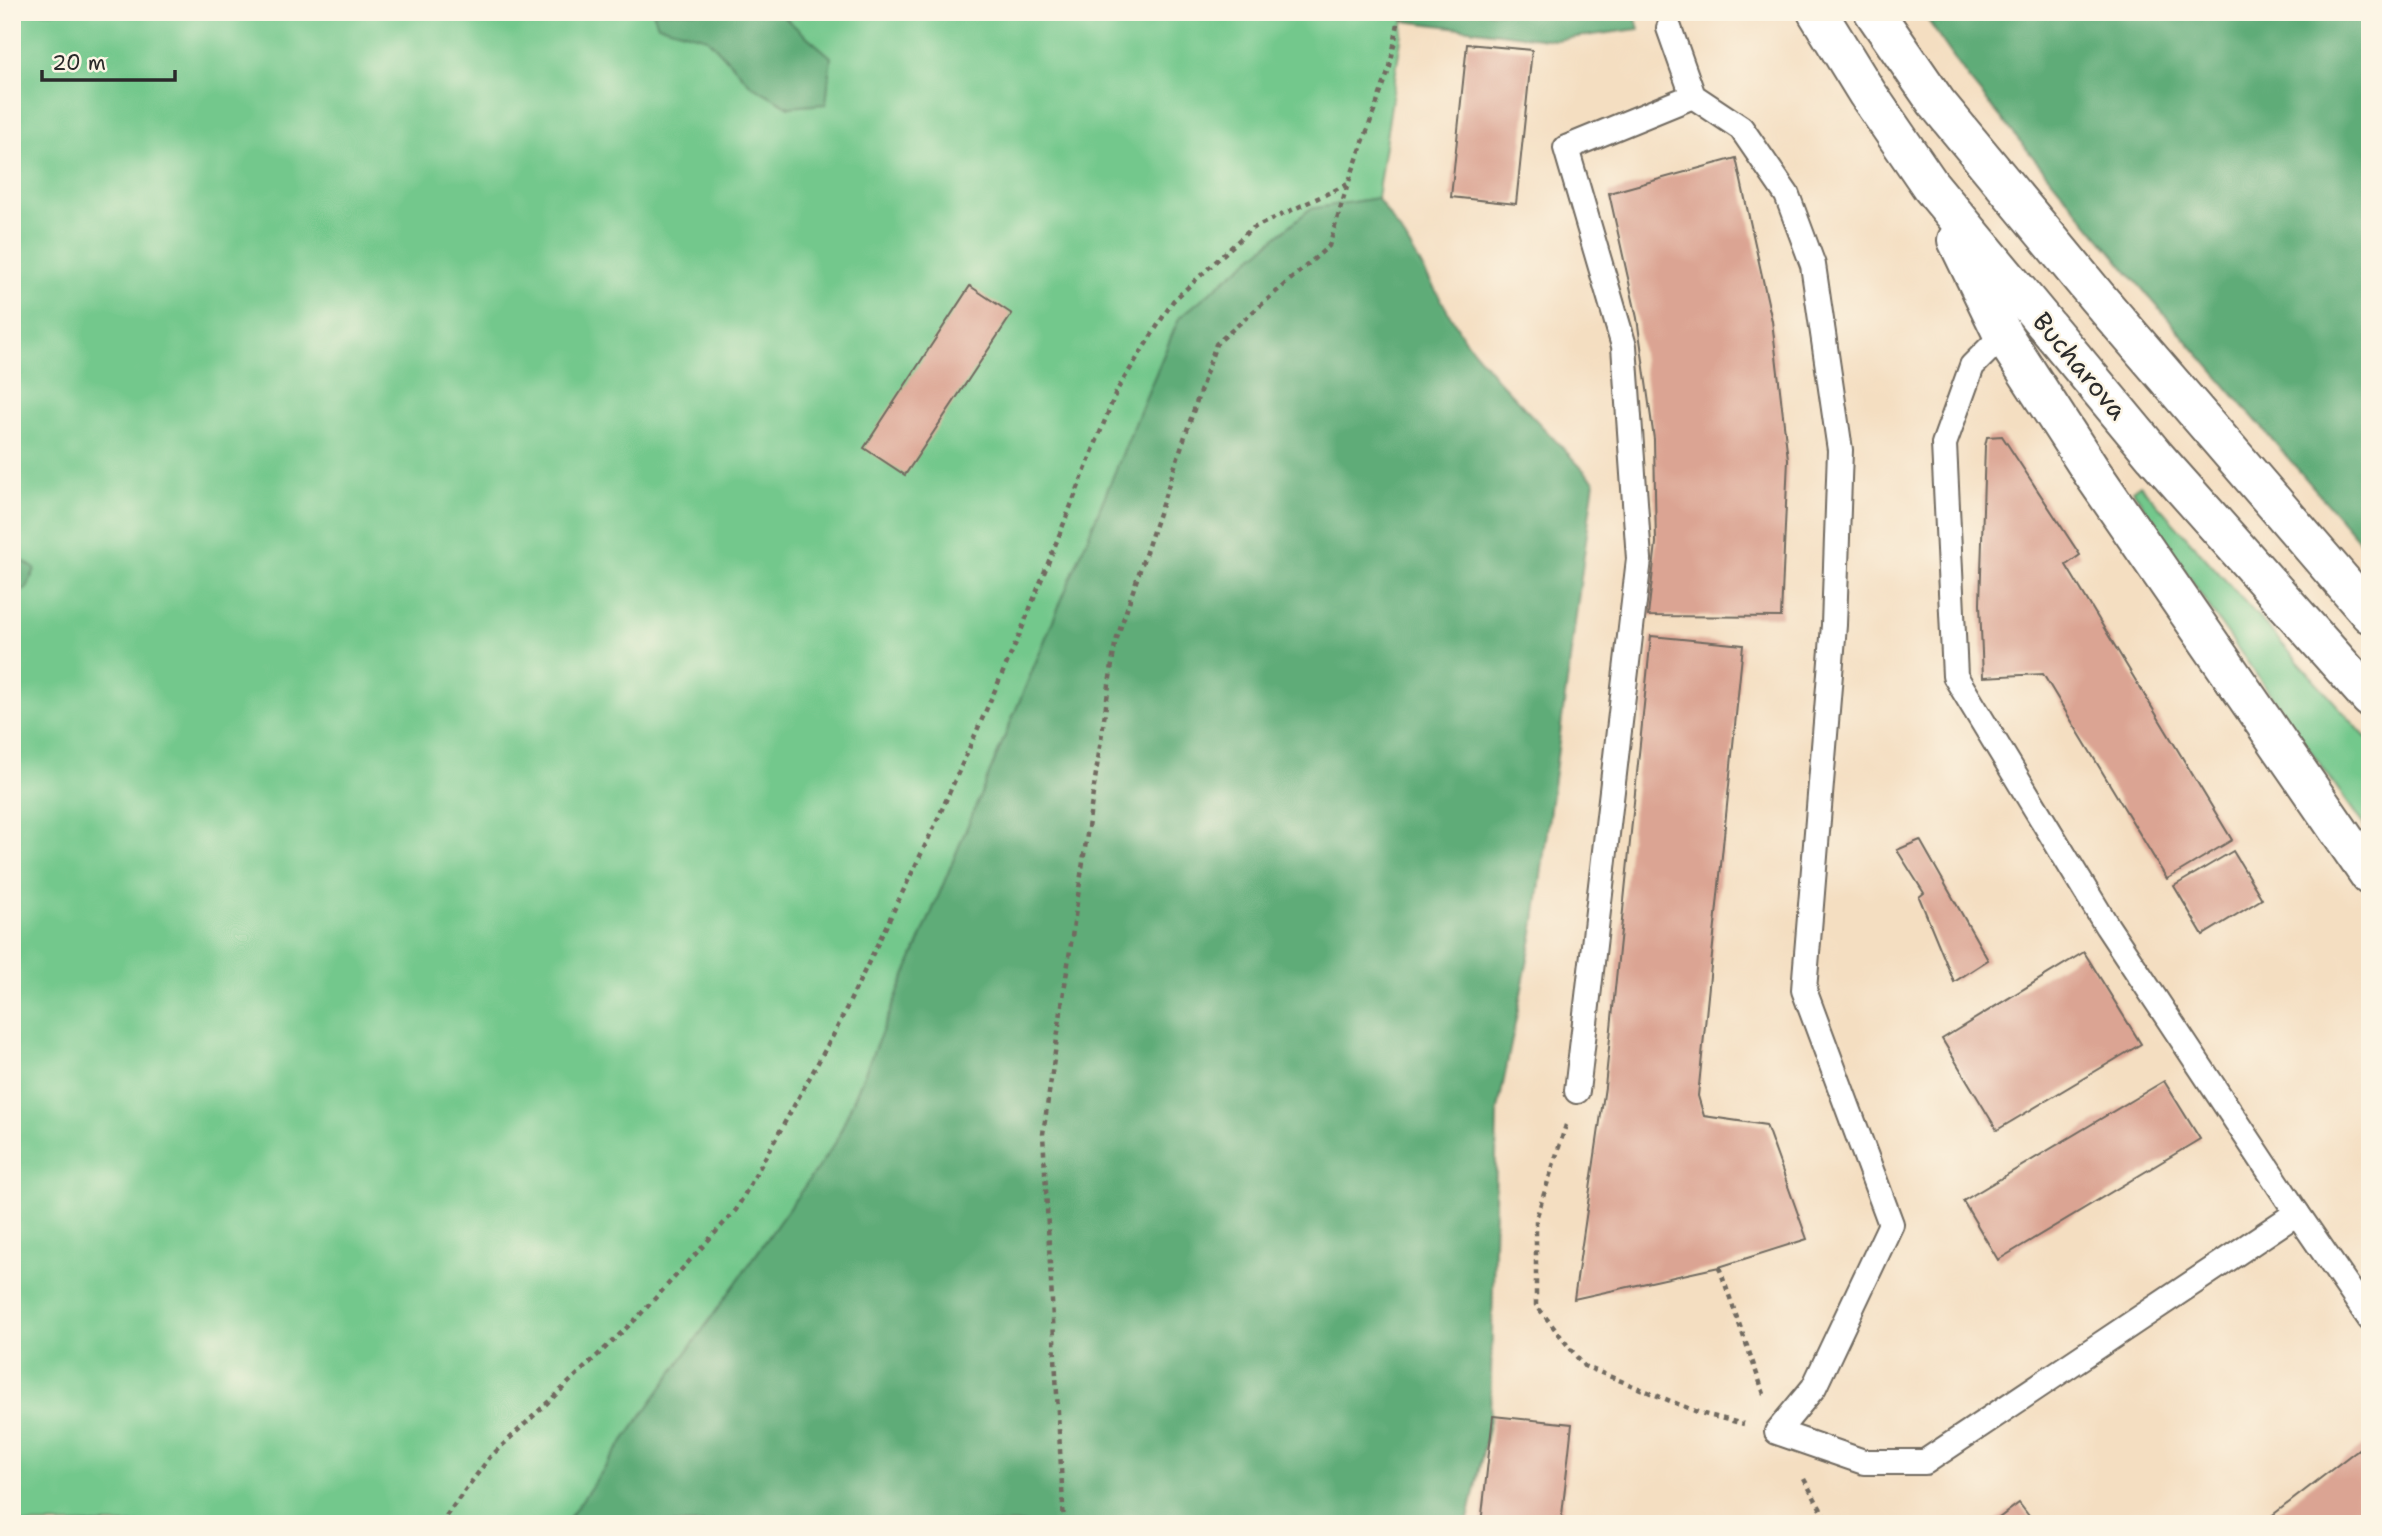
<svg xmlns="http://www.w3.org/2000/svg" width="2382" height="1536" font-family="'Shantell Sans',sans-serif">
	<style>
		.green { fill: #73c88c; stroke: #4f7a5c; stroke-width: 2 }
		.forest { fill: #5eac78; stroke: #446c52; stroke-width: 2 }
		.building { fill: #dba493 }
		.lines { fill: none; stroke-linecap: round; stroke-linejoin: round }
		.lane-casing { stroke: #716a60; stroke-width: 28 }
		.primary-casing { stroke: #716a60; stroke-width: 42 }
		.path { stroke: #716a60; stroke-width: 4.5; stroke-dasharray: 5 5; stroke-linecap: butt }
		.lane { stroke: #fff; stroke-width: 24 }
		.primary { stroke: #fff; stroke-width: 38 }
		.labels { text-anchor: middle; stroke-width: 5; stroke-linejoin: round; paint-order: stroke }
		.street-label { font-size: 26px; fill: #2b2b2b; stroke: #fcf5e5 }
	</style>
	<rect width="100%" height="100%" fill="#fcf5e5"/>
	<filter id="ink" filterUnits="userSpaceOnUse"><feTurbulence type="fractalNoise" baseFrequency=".0143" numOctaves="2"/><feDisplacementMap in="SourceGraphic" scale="14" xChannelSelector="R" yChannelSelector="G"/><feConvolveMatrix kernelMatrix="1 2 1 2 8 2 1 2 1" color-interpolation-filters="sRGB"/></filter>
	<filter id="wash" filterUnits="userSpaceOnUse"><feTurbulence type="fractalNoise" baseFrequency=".00686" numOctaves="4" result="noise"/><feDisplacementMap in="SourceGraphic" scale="28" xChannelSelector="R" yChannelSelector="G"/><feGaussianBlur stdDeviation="1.57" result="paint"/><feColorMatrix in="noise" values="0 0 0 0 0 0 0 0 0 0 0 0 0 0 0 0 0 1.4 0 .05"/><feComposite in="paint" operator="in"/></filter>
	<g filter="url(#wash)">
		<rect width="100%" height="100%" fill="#f4dec1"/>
		<!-- green -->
		<g class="green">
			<path d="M12,12H1405L1377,198L1310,209L1179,318L836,1142L565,1524H12Z"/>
			<path d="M2140,485L2370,742V834L2214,615L2133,490Z"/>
		</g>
		<!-- forest -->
		<g class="forest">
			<path d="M653,12H778L831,57L826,104L789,107L751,85L707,38L658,25Z"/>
			<path d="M1405,12H1634L1639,29L1555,40L1405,21Z"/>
			<path d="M1922,12H2370V553L2127,271L1968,78Z"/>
			<path d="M1377,198L1405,238L1464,339L1497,379L1594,481L1534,928L1497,1115L1490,1420L1467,1524H565L836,1142L1179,318L1310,209Z"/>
			<path d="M12,553L35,569L27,588L12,594Z"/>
		</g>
		<g id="blocks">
			<!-- building -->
			<g class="building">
				<path d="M1467,44L1532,50L1516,204L1451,197Z"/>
				<path d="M1736,158L1772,321L1788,459L1781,617L1648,616L1656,543L1654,439L1637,318L1609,193Z"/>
				<path d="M970,286L1012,314L905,475L864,448Z"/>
				<path d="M2002,436L2080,555L2066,565L2232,840L2167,879L2043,674L1983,677L1980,604L1985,446L1987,437Z"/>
				<path d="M1651,636L1743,645L1698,1096L1704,1116L1766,1125L1807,1239L1719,1267L1574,1299L1605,1087Z"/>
				<path d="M1920,840L1988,960L1954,982L1919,897L1924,893L1897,850Z"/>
				<path d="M2233,851L2262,899L2203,935L2174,886Z"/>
				<path d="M2084,952L2141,1044L1997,1130L1942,1039Z"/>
				<path d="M2164,1081L2200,1139L1998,1260L1963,1201Z"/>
				<path d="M1493,1416L1572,1424L1561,1524H1481Z"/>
				<path d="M2370,1440V1524H2261Z"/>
				<path d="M2019,1503L2035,1524H1991Z"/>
			</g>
		</g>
	</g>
	<g filter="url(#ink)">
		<use href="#blocks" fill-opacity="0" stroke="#716a60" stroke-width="2"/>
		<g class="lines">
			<defs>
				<g id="lane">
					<path d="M1669,28L1693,96L1741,128L1787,195L1813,265L1840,450L1834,625L1804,990L1891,1224L1814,1387L1777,1432L1864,1462H1925L2297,1213L2107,926L1955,676L1944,444L1972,366L2003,335"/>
					<path d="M1577,1091L1639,559L1624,346L1566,148L1693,96"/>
					<path d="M2297,1213L2370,1319"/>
				</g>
				<g id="primary">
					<path d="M1817,12L1867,93L1930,185L2154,455L2370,698"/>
					<path d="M1874,12L1936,102L2097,297L2370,614"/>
					<path d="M1957,240L2003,335L2093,474L2370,876"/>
				</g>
			</defs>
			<!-- lane casing -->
			<use href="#lane" class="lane-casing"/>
			<!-- primary casing -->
			<use href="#primary" class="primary-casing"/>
			<!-- path -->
			<g class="path">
				<path d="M1566,1125L1536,1219V1305L1584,1366L1700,1413L1744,1424"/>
				<path d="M1719,1267L1764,1394"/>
				<path d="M1804,1479L1829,1524"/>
				<path d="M440,1524L490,1457L638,1317L736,1210L835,1032L935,825L1019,636L1117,390L1173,301L1251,229L1348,184"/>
				<path d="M1064,1524L1043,1134L1115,644L1216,344L1329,246L1348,184L1390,67L1400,12"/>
			</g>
			<!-- lane -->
			<use href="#lane" class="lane"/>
			<!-- primary -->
			<use href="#primary" class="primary"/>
		</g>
	</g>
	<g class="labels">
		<!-- street labels -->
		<g class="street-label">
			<text transform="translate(2080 366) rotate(50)" y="9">Bucharova</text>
		</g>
	</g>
	<!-- margin -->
	<rect width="2382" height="1536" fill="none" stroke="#fcf5e5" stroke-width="42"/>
	<!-- scale -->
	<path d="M42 70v10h133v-10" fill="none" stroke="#2b2b2b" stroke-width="3.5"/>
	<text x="52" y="70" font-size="21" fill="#2b2b2b" stroke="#fcf5e5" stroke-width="5" paint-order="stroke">20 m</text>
</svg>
